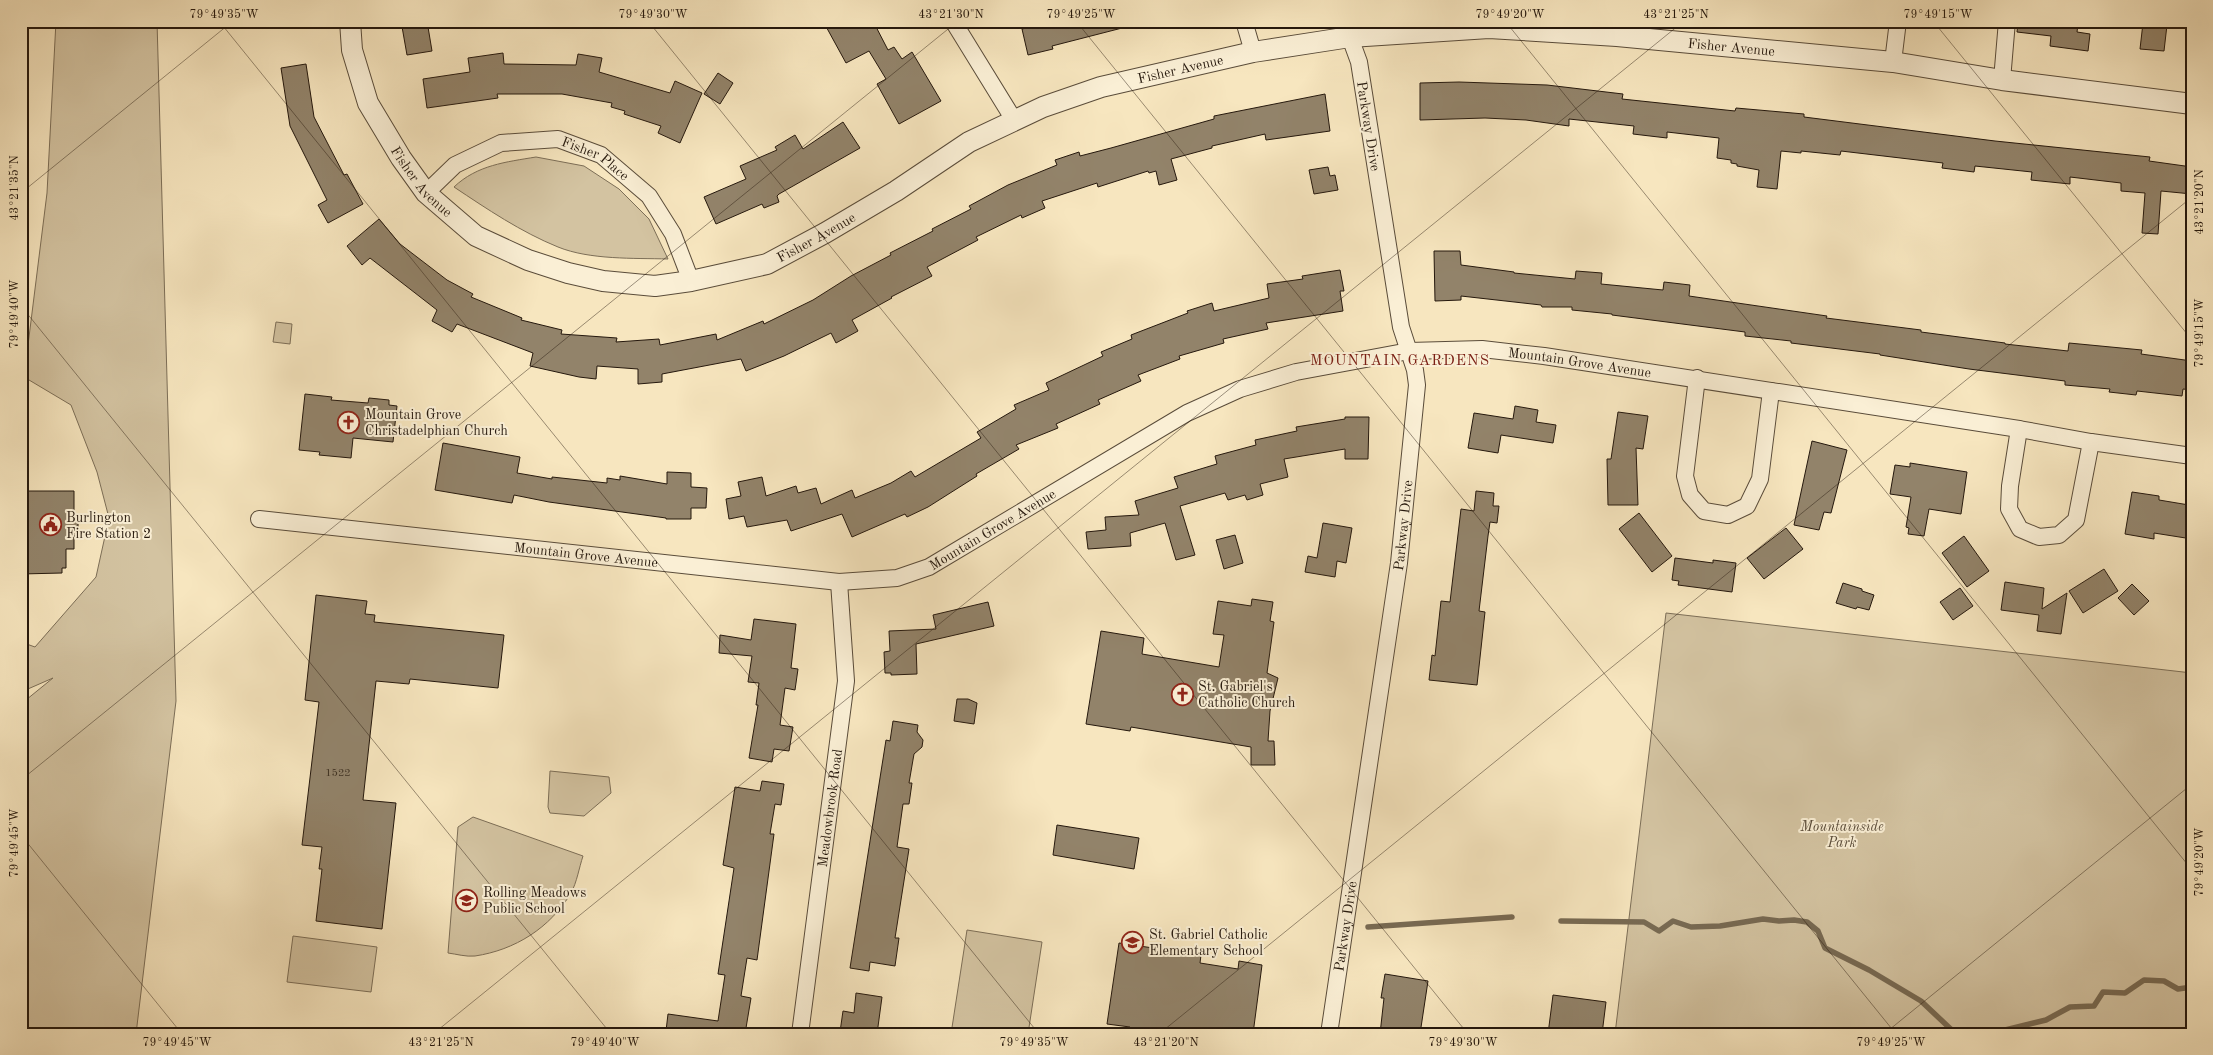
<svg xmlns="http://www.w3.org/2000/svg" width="2213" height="1055" font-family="'Old Standard TT',serif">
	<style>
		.green { fill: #d3c3a1; stroke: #7c6e57 }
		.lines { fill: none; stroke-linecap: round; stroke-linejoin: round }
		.stream { stroke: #786a53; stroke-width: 5.5 }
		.building { fill: #92836a; stroke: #25180d }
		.minor-casing { stroke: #5a4c3a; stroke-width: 18 }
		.tertiary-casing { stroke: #5a4c3a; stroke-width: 22 }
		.minor { stroke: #faefd5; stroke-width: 16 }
		.tertiary { stroke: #faefd5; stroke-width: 20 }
		.ticks { fill: none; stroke: #25180d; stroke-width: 1; stroke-opacity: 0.45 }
		.labels { text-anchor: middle; stroke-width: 4; stroke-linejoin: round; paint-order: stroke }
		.number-label { font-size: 11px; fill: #403324 }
		.street-label { font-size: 14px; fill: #25180d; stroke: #faefd5 }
		.poi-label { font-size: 14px; fill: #25180d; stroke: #faefd5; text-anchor: start }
		.park-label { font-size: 14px; font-style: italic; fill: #594b39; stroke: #faefd5 }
		.neighbourhood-label { font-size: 15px; letter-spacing: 1px; fill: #7a1f14; stroke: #faefd5 }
		.neatline { fill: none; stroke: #25180d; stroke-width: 2 }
		.ticks-label { font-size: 12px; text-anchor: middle; fill: #25180d }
	</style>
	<rect width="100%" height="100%" fill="#f7e6bf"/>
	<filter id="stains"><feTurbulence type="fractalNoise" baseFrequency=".004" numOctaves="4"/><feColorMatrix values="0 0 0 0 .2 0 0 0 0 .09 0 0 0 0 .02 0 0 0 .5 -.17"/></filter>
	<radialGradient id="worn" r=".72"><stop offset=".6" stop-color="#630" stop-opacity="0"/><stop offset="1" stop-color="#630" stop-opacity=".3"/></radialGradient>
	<!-- green -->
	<g class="green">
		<path d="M56,21H157L176,701L136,1034H21V704L53,678L21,692V642L35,647L96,577L109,518L97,472L71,405L24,377L47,193Z"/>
		<path d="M536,157L584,166L619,189L649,219L668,259C634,258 590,260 558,247C521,232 487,209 454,187C477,165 506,162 536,157Z"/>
		<path d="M276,322L292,324L290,344L273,342Z"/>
		<path d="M1666,613L2192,673V1034H1615Z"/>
		<path d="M550,771L609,777L611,793L584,816L550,813L548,807Z"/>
		<path d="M473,817L583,856C579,868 577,882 571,893C550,928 515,950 475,956C466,957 456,954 448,953L458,827Z"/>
		<path d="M967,930L1042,942L1028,1034H951Z"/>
		<path d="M293,936L377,947L371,992L287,982Z"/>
	</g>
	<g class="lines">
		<!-- stream -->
		<g class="stream">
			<path d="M1561,921L1644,922L1659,931L1673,921L1691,927L1720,926L1763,919L1779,921L1794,920L1807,922L1818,931L1825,948L1869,970L1921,1001L1956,1034"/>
			<path d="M1368,927L1512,917"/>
			<path d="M1989,1034L2046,1020L2070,1007L2094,1006L2103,992L2125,993L2144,980L2164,981L2178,989L2192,987"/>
		</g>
	</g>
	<!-- building -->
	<g class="building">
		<path d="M401,21H427L432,51L407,55Z"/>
		<path d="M823,21H873L888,50L894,47L902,59L912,52L941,101L899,124L877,84L886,79L869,51L846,63Z"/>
		<path d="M1058,21H1126V27L1052,46L1053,49L1028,55L1022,29Z"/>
		<path d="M2018,21H2058L2078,24L2077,32L2090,34L2088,51L2050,46L2051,36L2017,32Z"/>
		<path d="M2143,23L2167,25L2164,51L2140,49Z"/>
		<path d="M503,53L504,64L576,65L578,54L602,58L599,72L670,93L675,81L702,93L680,143L658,133L661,126L624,114L625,111L611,107L612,103L562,94H497L498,98L427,108L423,79L470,72L468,58Z"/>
		<path d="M306,64L314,117L344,175L347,174L363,204L328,223L318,205L327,200L290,126L281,68Z"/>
		<path d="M718,73L733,83L720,104L704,94Z"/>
		<path d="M1459,82L1547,85L1623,94L1622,99L1735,111L1736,108L1804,114V117L1995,141L2150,157L2149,161L2192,167V194L2161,191L2158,234L2142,233L2145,193L2121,191V183L2070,177V184L2031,180L2032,172L1975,166L1974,172L1942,168L1943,163L1841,151L1840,155L1801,151V153L1781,151L1777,189L1757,187L1759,170L1737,166V164L1731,163V160L1717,158L1719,138L1667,132V138L1633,134L1634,126L1569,119V126L1526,120L1485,118L1420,120V83Z"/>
		<path d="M1325,94L1330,131L1266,140L1265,134L1212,146V148L1171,159L1177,180L1159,185L1156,171L1149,173L1148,171L1098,187L1097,183L1042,201L1045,208L1022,218L1021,215L976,237L978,240L927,267L932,276L891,297L892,298L852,320L858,331L836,343L831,333L784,356L746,371L741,359L662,374V382L638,384V369L597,366L596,379L579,377L530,366L533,353L457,324L452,332L432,321L437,310L370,258L362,265L347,246L379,219L400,244L447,280L473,294L471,297L522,318L521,320L562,330L561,334L617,338L616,342L659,339L660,345L716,334L717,340L763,321L764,324L813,300L851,276L891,255L890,253L933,231L932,229L971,209L969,206L1008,185L1057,165L1055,160L1079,152L1080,156L1111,148L1214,119V116Z"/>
		<path d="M843,122L860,148L779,194L777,196L779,202L764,208L762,204L716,224L704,197L746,179L740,166L777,150L775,147L795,135L803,149Z"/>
		<path d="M1328,167L1330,176L1335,175L1338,190L1314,194L1309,170Z"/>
		<path d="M1434,251H1460L1461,265L1514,272V273L1575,279L1576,271L1602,273L1601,284L1663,290L1664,282L1690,285L1689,296L1827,316L1826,318L1921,330V332L2005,343V344L2068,351L2069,343L2142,350L2141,354L2192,361V390L2183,389L2182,396L2137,391L2136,395L2109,392L2110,389L2065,385V381L1969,369L1880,355V354L1791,343V341L1745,336V332L1612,315V314L1572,310V307H1542L1541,305L1461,296V300L1435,301Z"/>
		<path d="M1340,270L1344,291H1340L1343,311L1266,323L1268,329L1223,339L1224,343L1179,356L1180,359L1138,375L1141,381L1098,400L1100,404L1056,424L1058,428L1016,445L1019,449L976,474L977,476L928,507L907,517L905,514L852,537L842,514L791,531L787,520L747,527L744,516L729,519L726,499L741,496L738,482L762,477L766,496L796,486L798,493L816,488L821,504L852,490L855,498L891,483L911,471L915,477L981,438L977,432L1016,409L1014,405L1049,390L1046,383L1103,356L1101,352L1132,339L1131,335L1188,313L1187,311L1212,303L1214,311L1269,298L1267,284L1303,279L1302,276Z"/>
		<path d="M305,394L332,397L331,400L368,403L369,398L389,400V405L397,406L393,442L353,438L351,458L319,455L320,452L299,450Z"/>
		<path d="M1515,406L1538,410L1536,422L1556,425L1553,443L1501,435L1498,453L1468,448L1474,413L1513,419Z"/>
		<path d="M1618,412L1648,416L1643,449L1636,448L1638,505H1608L1607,459H1611Z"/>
		<path d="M1345,417H1369L1368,459H1345V449L1284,459L1288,477L1260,484L1263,495L1247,500L1245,495L1228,500L1225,493L1180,506L1195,555L1176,560L1165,523L1130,533L1131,546L1088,549L1086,532L1106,530L1105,517L1139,515L1135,501L1178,488L1174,477L1217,464L1215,456L1256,445L1255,440L1297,431L1296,427L1345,419Z"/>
		<path d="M1812,441L1847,450L1831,513L1824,512L1819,530L1794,525Z"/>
		<path d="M443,443L520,457L517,473L552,479V477L607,483V478L620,480V476L667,484V472L691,473V487L707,488L706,508H691V519H666V518L549,502L514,495L512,503L435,490Z"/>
		<path d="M1910,463L1967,472L1961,514L1929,509L1924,536L1908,534L1909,528L1906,527L1911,497L1890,494L1895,465L1910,467Z"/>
		<path d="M21,491H74V515H78V536H74V549H66V568H62V573L21,574Z"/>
		<path d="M1476,491L1494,493L1493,506H1499L1497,523L1490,522L1488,536L1479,611L1485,612L1477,685L1429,680L1432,655L1435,656L1441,601L1450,602L1461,509L1474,511Z"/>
		<path d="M2132,492L2159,496V500L2189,505V509H2192V539L2154,533V539L2125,534Z"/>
		<path d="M1639,513L1672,556L1652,572L1619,529Z"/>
		<path d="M1323,523L1352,528L1346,563L1337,561L1335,577L1305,572L1308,556L1317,558Z"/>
		<path d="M1786,528L1803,549L1764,579L1747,558Z"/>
		<path d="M1235,535L1243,563L1224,569L1216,540Z"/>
		<path d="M1964,536L1989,571L1967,587L1942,553Z"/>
		<path d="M1675,558L1713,563V560L1736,563L1732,592L1678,585L1679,581L1672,580Z"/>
		<path d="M2104,569L2118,591L2083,613L2069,591Z"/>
		<path d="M2005,582L2044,588L2042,609L2067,593L2061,634L2037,631L2039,615L2001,610Z"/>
		<path d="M1843,583L1862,589V591L1874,595L1869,610L1857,607L1856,609L1836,603Z"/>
		<path d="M2132,584L2149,601L2134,615L2118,598Z"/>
		<path d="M1960,588L1973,606L1953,620L1940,602Z"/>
		<path d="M316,595L367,601L365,614L375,615L374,622L504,635L498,688L410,679L409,684L376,681L363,800L396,803L382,929L316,921L322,869H319L322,847L302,845L319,702L305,700Z"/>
		<path d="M1252,599L1273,602L1270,621L1274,622L1267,673L1278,678L1270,711L1268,741H1274L1275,765H1251V747L1131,727L1130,731L1086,724L1101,631L1144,638L1142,654L1219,667L1224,635L1213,634L1218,601L1251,606Z"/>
		<path d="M988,602L994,626L916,644L917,674L891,675V673H885L884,652L890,651L889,631L936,629L933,615Z"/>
		<path d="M754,619L796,624L791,668L798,669L795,690L785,688L780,725L793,727L789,751L774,749L772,762L749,758L758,705H756L759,683L748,682L752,656L719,653L720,635L751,640Z"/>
		<path d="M957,699H968L977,703L974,724L954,721Z"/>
		<path d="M893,721L918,725L917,732L923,740L922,747L914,754L909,783H912L909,804H903L897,847L909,849L895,938H899L895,966L870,962L869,971L850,968L886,740L890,741Z"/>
		<path d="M762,781L784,784L781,805L775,804L770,834H774L757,960L747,958L741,996L751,998L745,1034H687L666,1031L668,1014L718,1021L725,975L718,974L734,868L723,865L735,787L760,791Z"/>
		<path d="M1057,825L1139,838L1134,869L1053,855Z"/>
		<path d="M1119,943L1201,955L1200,963L1238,969L1239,961L1262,965L1253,1034H1129L1130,1027L1107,1024Z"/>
		<path d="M1385,974L1428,981L1420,1034H1380L1384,998H1381Z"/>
		<path d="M856,993L882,997L877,1034L840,1032L843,1011L854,1013Z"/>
		<path d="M1553,995L1606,1002L1602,1034H1548Z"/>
	</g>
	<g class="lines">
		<defs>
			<g id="minor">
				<path d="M953,21L1014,120"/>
				<path d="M1244,21L1253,52"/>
				<path d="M1893,62L1898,21"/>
				<path d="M2002,80L2007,21"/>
				<path id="s1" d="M426,193L455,165L501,143L558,139L601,155L649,196L673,234L691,281"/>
				<path d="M1697,378L1685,476L1690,495L1704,511L1728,515L1747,506L1760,479L1771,391"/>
				<path d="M2019,429L2010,486L2009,509L2020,529L2039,537L2059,535L2076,520L2091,442"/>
				<path id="s2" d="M259,519L839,582L897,578L929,567L1187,413L1240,389L1296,372L1409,351L1482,349L1544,356L2019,429L2091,442L2192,456"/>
				<path id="s3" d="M800,1034L846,681L839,582"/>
				<path id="s4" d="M1329,1034L1399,563L1417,385L1415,370L1401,327L1359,62L1344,21"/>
			</g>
			<g id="tertiary">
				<path id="s5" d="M350,21L352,50L368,103L401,158L426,193L476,236L528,260L568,273L603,281L655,286L691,281L767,264L825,233L896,191L969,142L1043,107L1101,87L1253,52L1350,37L1489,28L1617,36L1893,62L2002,80L2192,104"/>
			</g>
		</defs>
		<!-- minor casing -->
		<use href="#minor" class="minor-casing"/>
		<!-- tertiary casing -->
		<use href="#tertiary" class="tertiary-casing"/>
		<!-- minor -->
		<use href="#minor" class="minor"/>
		<!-- tertiary -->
		<use href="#tertiary" class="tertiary"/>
	</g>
	<!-- ticks -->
	<path class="ticks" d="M219,21L1039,1034M648,21L1468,1034M1076,21L1896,1034M1505,21L2192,870M1933,21L2192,340M21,193L233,21M21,306L611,1034M21,780L958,21M21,835L182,1034M433,1034L1684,21M1159,1034L2192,197M1884,1034L2192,784"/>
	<!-- icons -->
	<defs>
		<symbol id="church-ring" viewBox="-11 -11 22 22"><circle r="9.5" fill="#faefd5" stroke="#8f2418" stroke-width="1.5"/><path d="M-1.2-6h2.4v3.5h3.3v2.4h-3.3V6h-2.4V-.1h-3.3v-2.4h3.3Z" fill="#8f2418"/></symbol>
		<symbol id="civic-ring" viewBox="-11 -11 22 22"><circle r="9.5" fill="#faefd5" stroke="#8f2418" stroke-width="1.5"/><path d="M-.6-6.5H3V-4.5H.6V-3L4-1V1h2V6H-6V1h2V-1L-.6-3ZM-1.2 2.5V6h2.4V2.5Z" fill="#8f2418"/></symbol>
		<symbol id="school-ring" viewBox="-11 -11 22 22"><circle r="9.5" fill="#faefd5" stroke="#8f2418" stroke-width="1.5"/><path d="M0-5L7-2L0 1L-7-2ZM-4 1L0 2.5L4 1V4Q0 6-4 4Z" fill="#8f2418"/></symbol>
	</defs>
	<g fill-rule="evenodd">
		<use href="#church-ring" x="336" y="410" width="25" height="25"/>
		<use href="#civic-ring" x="38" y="512" width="25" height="25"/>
		<use href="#church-ring" x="1170" y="682" width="25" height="25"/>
		<use href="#school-ring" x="454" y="888" width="25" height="25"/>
		<use href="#school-ring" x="1120" y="930" width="25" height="25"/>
	</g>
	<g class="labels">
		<!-- number labels -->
		<g class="number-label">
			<text x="338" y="776">1522</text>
		</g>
		<!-- street labels -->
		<g class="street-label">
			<text dy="5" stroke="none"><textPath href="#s5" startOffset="1575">Fisher Avenue</textPath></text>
			<text dy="5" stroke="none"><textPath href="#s5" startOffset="1020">Fisher Avenue</textPath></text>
			<text transform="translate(1369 126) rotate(81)" y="5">Parkway Drive</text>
			<text dy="5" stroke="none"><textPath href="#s1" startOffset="191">Fisher Place</textPath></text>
			<text dy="5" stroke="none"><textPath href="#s5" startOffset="180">Fisher Avenue</textPath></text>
			<text dy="5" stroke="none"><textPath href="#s5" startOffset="615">Fisher Avenue</textPath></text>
			<text dy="5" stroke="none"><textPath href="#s2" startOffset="1379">Mountain Grove Avenue</textPath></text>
			<text dy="5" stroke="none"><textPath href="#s4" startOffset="514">Parkway Drive</textPath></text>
			<text dy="5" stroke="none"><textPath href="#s2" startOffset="749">Mountain Grove Avenue</textPath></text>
			<text dy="5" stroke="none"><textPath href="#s2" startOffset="329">Mountain Grove Avenue</textPath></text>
			<text dy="5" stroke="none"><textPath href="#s3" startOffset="228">Meadowbrook Road</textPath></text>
			<text dy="5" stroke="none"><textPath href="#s4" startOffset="109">Parkway Drive</textPath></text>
		</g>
		<!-- poi labels -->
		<g class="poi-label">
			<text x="365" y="419">Mountain Grove<tspan x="365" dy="16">Christadelphian Church</tspan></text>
			<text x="66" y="522">Burlington<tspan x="66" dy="16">Fire Station 2</tspan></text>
			<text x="1198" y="691">St. Gabriel's<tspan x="1198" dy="16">Catholic Church</tspan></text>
			<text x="483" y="897">Rolling Meadows<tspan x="483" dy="16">Public School</tspan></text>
			<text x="1149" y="939">St. Gabriel Catholic<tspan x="1149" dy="16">Elementary School</tspan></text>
		</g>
		<!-- park labels -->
		<g class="park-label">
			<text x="1842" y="831">Mountainside<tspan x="1842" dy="16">Park</tspan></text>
		</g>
		<!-- neighbourhood labels -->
		<g class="neighbourhood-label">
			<text x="1400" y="365">MOUNTAIN GARDENS</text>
		</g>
	</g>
	<!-- margin -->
	<rect width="2213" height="1055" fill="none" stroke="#f7e6bf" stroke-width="55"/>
	<rect x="28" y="28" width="2158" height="1000" class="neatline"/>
	<g class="ticks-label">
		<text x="224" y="18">79°49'35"W</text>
		<text x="653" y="18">79°49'30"W</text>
		<text x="951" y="18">43°21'30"N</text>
		<text x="1081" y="18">79°49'25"W</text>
		<text x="1510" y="18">79°49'20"W</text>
		<text x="1676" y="18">43°21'25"N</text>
		<text x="1938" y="18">79°49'15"W</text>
		<text transform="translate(14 188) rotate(-90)" y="4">43°21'35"N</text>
		<text transform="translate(2199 202) rotate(-90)" y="4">43°21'20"N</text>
		<text transform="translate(14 314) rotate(-90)" y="4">79°49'40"W</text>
		<text transform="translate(2199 333) rotate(-90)" y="4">79°49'15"W</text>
		<text transform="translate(14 843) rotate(-90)" y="4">79°49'45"W</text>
		<text transform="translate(2199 862) rotate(-90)" y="4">79°49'20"W</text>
		<text x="177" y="1046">79°49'45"W</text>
		<text x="441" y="1046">43°21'25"N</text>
		<text x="605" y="1046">79°49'40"W</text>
		<text x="1034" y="1046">79°49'35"W</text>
		<text x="1166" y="1046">43°21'20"N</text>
		<text x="1463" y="1046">79°49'30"W</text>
		<text x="1891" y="1046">79°49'25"W</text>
	</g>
	<rect width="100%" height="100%" filter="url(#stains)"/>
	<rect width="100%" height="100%" fill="url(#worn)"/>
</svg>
